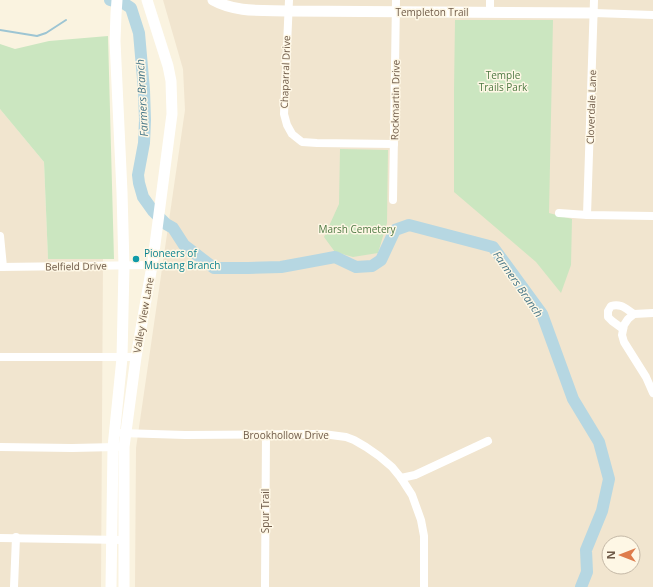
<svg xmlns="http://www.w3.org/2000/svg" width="653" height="587" font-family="'Open Sans',sans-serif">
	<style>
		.residential { fill: #f1e5cf; fill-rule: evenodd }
		.green { fill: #cbe6c0 }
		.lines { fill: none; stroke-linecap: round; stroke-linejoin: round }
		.stream { stroke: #9dc5d3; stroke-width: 2 }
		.river { stroke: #b6d7e2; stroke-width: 12 }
		.street { stroke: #fff; stroke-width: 8 }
		.secondary { stroke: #fff; stroke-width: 11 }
		.culture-dot { fill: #0f9aa8; stroke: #fef7e5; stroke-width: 1.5 }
		.labels { text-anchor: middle; stroke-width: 3; stroke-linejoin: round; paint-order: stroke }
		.street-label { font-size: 10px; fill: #6f5b49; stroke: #fef7e5 }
		.park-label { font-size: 10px; fill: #4f7a44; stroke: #fef7e5 }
		.culture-label { font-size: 10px; fill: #0d838f; stroke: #fef7e5; text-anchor: start }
		.water-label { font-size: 11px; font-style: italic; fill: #477788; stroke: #fef7e5 }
	</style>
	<rect width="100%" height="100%" fill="#faf3e0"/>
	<!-- residential -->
	<g class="residential">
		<path d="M163,0H653V587H135L136,448L185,110L183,69ZM609,543H633V567H609Z"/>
		<path d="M0,109L44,162L48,258L103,259L101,587H0Z"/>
	</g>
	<!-- green -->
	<g class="green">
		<path d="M455,20H553L549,213L572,219L571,265L561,293L536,262L454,192V90Z"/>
		<path d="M108,36L114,259H48L44,162L0,109V44L15,49L49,41Z"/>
		<path d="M340,149L388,150L387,223L378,253L353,257L335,252L324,237L339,204Z"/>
	</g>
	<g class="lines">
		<!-- stream -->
		<path class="stream" d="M0,30L37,36L46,33L66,20"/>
		<!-- river -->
		<path class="river" d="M110,0L125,4L131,8L139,33L144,90L145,120L144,143L138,175L139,183L143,197L153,211L166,224L173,228L184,245L214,268H248L281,267L335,257L356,267L372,266L381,260L395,230L409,225L493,247L542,314L573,399L599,442L609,479L602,511L586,550L587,572L581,587"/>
		<!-- street -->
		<g class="street">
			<path d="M289,0L284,114L287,125L292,134L302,142L317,143L394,144"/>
			<path d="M490,0V12"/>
			<path d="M594,13L653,15"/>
			<path d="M393,200L396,0"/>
			<path d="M559,213L587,215L653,216"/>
			<path d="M587,215L594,0"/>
			<path d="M0,236L3,267"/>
			<path d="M0,267L152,265"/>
			<path d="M653,313L634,314L628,319L624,325L622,335L624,342L646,377L653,393"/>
			<path d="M623,329L612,321L608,317V311L611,306C621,303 626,309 634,314"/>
			<path d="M0,357H136"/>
			<path d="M121,433L185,435L323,434L346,437L354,440L366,447L379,456L392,467L401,478L412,495L421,520L424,536V587"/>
			<path d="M0,447L72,448L117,447"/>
			<path d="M401,478L415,475L488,441"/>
			<path d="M0,538L124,540"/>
			<path d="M14,587L16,537"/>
			<path d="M265,587L266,435"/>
		</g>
		<!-- secondary -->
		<g class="secondary">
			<path d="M213,0C236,13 264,10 289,11L594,13"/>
			<path d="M111,587L113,447L122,358L124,266L122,192L115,41L116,14L117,0"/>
			<path d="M124,587V447L136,357L153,260L172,114L171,81L168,66L147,0"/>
		</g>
	</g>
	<!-- markers -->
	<circle class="culture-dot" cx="136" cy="259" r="4"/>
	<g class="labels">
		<!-- street labels -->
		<g class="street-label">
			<text x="432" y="16">Templeton Trail</text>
			<text transform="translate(285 72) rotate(-88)" y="4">Chaparral Drive</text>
			<text transform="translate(395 100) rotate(-89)" y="4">Rockmartin Drive</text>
			<text transform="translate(591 107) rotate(-88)" y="4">Cloverdale Lane</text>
			<text transform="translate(76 266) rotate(-1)" y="4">Belfield Drive</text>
			<text transform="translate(143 315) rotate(-80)" y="4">Valley View Lane</text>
			<text x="286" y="439">Brookhollow Drive</text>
			<text transform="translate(265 511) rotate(-90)" y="4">Spur Trail</text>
		</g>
		<!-- park labels -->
		<g class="park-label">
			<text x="503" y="79">Temple<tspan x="503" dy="12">Trails Park</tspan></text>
			<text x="357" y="233">Marsh Cemetery</text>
		</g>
		<!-- culture labels -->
		<g class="culture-label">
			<text x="144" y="257">Pioneers of<tspan x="144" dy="12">Mustang Branch</tspan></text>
		</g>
		<!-- water labels -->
		<g class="water-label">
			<text transform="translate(142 98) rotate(-93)" y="4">Farmers Branch</text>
			<text transform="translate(518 284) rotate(55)" y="4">Farmers Branch</text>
		</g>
	</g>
	<!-- north arrow -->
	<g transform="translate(621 555) rotate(270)"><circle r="19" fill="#fef7e5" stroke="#c5b9a7"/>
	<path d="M0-3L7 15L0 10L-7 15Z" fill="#de7c4b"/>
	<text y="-6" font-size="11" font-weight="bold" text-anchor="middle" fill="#6f5b49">N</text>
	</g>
</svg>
